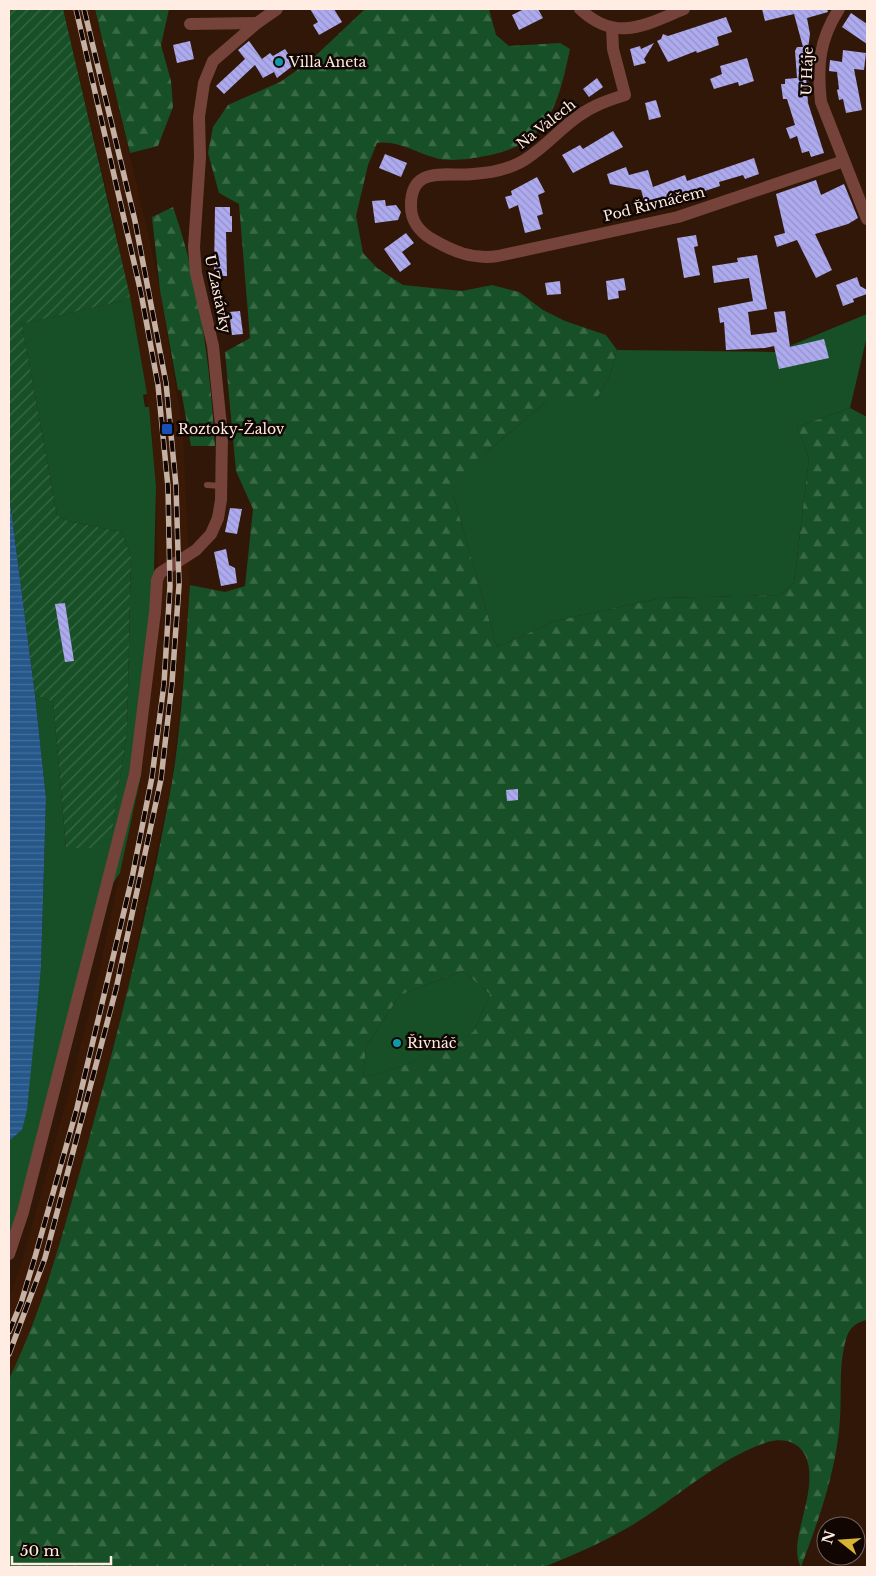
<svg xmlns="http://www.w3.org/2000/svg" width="876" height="1576" font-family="'Libre Baskerville',serif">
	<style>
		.built { fill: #3a1a06 }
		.grass { fill: #175026 }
		.forest { fill: url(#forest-firs); fill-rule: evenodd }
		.garden { fill: url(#garden-furrows) }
		.water { fill: url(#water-rules) }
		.building { fill: url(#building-back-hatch) }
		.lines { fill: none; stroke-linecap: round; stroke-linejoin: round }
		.lane { stroke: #75433a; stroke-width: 6 }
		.street { stroke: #75433a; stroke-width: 12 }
		.rail-casing { stroke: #c5b0a4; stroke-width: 5.5 }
		.rail { stroke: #110602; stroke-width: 4; stroke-dasharray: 11; stroke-linecap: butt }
		.culture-dot { fill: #0f9aa8; stroke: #110602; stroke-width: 2 }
		.transit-dot { fill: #1a4fb4; stroke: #110602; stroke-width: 2 }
		.labels { text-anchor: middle; stroke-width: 5; stroke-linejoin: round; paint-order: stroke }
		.poi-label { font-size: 14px; fill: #ffece2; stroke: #110602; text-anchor: start }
		.street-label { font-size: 14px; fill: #ffece2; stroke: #110602 }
	</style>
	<defs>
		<pattern id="forest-firs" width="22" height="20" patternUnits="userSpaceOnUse" patternTransform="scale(1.25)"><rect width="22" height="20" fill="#175026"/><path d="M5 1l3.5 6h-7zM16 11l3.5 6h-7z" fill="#3a6945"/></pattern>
		<pattern id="garden-furrows" width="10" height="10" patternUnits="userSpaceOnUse" patternTransform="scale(1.25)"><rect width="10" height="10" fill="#175026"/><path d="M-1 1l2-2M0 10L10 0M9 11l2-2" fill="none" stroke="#3a6945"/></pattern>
		<pattern id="water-rules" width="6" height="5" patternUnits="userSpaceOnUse" patternTransform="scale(1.25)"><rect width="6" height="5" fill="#25578a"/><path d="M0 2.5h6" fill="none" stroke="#466f9a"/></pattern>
		<pattern id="building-back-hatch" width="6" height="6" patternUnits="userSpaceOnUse" patternTransform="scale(1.25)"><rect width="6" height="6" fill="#adaaf0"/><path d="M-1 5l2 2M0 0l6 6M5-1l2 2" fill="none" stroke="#9591c5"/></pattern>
	</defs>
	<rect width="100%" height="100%" fill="#311707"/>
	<!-- built -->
	<path class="built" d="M63,9H95L145,219L160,290L183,432L190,585L183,684L172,780L127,992L97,1110L55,1261L22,1352L9,1379V1299L25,1252L66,1102L96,985L141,775L158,584L156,487L152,435L145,386L115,226Z"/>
	<!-- grass -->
	<g class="grass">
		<path d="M130,296L147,394L143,395L145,407H149L156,487L154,570L158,584L141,775L120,873L102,899L9,1241V1141L22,1130L41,968L46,798L35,695L53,702L66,848L112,831L127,732L131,557L122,532L68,521L57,515L22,324L122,301Z"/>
		<path d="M867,314V336L850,408L797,427L809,458L794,583L780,595L662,598L555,621L497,647L453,494V487L459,479L489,450L546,402H595L610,375L617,350L775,352Z"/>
		<path d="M463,971L490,994L474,1031L446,1052L363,1078L366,1047L400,995Z"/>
	</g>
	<!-- forest -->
	<g class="forest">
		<path d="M95,9H169L161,45L171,81L173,107L158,146L130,153Z"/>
		<path d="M365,9H489L496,35L509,46L560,43L570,49C558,105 549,145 485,156C471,159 450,162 436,158C416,153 398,140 377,143L368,165L356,216L363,253L377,268L403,285L462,291L492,285L519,292L543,310L565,321L606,335L617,350L610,375L595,402H546L489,450L453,487V494L497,647L555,621L662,598L780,595L794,583L809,458L797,427L850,408L867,417V1320C858,1322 851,1326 847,1336C837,1366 843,1400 839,1431C834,1478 817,1524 801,1567C786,1541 820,1493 806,1457C800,1442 783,1437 768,1442C716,1459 676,1500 629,1527C602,1543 573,1555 544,1567H9V1379C45,1305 65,1225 87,1146C120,1027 150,903 172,782C183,717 185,651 190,585L225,592L245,586L253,509L236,471L225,352L250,338L239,204L219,193L208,153L213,127L228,105L280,82L309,62ZM463,971L490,994L474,1031L445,1052L363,1078L366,1047L400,995Z"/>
		<path d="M173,207C200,284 210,365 215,446H191L181,390H178L160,290L152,217Z"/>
	</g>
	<!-- garden -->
	<path class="garden" d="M9,9H63L130,296L122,301L22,324L57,515L68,521L122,532L131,557L127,732L112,831L92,848H66L53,702L35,695L9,494Z"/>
	<!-- water -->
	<path class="water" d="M9,494L35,695L46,798L41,968L27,1110L22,1130L9,1141Z"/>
	<!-- building -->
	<g class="building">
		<path d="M310,9H334L342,22L319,35L313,25L318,22Z"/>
		<path d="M524,9H538L543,18L519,30L512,15Z"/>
		<path d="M762,9H827L828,12L807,18L810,34L804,78L806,77L808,103L824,153L811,157L809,151L802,153L797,136L790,139L786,128L795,125L787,99H783L781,84H785V79L797,78L795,51L797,47H803L794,14L765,21Z"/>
		<path d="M851,13L867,24V44L842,27Z"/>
		<path d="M726,17L732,32L717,37L719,45L697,53L696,51L668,62L657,41L661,39L663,34L668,36Z"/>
		<path d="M190,41L194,59L177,63L173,45Z"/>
		<path d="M249,41L262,59L270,53L273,56L285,49L295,64L277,78L274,72L263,78L255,65L224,94L216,86L245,59L238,50Z"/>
		<path d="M654,43L644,59L646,63L634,66L630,49L640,46L641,49Z"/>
		<path d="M843,50L866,53L864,70L854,69L862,110L846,113L843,99L839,100L837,90L839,89L837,72L829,71L830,60L842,62Z"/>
		<path d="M747,58L754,81L739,86L738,82L714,89L710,79L722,74L720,66Z"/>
		<path d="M597,78L603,87L589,97L583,89Z"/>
		<path d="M656,100L661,117L649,120L645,103Z"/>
		<path d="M613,131L623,147L573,173L562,155L580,145L583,149Z"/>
		<path d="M385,154L407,163L401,177L379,168Z"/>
		<path d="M754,158L759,174L745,179L743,175L719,182L720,186L647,210L641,190L610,184L607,174L626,167L629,175L648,170L653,187L685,175L687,181Z"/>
		<path d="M537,177L545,192L538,195L543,214L537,216L541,229L525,233L518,205L509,209L505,197L512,195L511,191Z"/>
		<path d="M816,180L821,195L844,184L858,218L848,224L815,234L832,270L816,278L797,240L777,247L774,236L785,233L776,194Z"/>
		<path d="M385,200L386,206L396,205L401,212L398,220L375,223L372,201Z"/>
		<path d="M215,207H230V216H232V232H226L227,276H214Z"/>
		<path d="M406,233L414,243L402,252L411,264L400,272L384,249Z"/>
		<path d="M696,235L698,246L694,247L700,275L684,278L677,238Z"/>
		<path d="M757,255L767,309L748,312L751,335L777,332L774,312L785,311L790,347L824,339L829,358L779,369L774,346L765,348L726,350L724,322L720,323L718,308L753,301L749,278L714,283L712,266L738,262L737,258Z"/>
		<path d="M857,277L860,286L867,290V294L853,299L854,302L843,306L836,285Z"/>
		<path d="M624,278L626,290L618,291L619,298L608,300L606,281Z"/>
		<path d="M560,281L561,294L547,295L545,283Z"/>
		<path d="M240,311L243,334L232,335L229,312Z"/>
		<path d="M230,508L242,509L237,534L225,532Z"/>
		<path d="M226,549L229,565L235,568L237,583L221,586L214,552Z"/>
		<path d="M65,603L74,661L65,662L55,604Z"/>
		<path d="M518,789V800L507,801L506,790Z"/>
	</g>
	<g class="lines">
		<!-- lane -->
		<path class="lane" d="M207,485L221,486"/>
		<!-- street -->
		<g class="street">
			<path d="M580,9C616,43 645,25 684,9"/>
			<path d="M839,9C819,40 817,66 821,102L867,219"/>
			<path d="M190,24L257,23"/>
			<path d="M612,28L613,49L625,95C609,100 594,105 580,115C559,129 543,150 521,162C506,170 490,173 473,174C446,177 410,164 411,207C411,220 419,231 430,238C452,251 472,260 498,256L678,217L844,161"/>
			<path d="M9,1254L23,1212L135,774L155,612L157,580L160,573L196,550L211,534L218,518L221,500L222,436L213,346L196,273L194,247L200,157L199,117L204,83L213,61L257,23L277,9"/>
		</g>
		<defs>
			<g id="rail">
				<path d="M9,1332L21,1303L35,1257L77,1108L132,878L152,777L164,684L170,586L168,487L158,385L141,293L76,9"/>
				<path d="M9,1354L45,1258L116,989L161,779L172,683L179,585L176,486L166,383L135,221L84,9"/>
			</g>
		</defs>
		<!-- rail casing -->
		<use href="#rail" class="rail-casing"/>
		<!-- rail -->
		<use href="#rail" class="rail"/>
	</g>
	<!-- markers -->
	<g class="culture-dot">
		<circle cx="279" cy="62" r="5"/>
		<circle cx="397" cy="1043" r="5"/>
	</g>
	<rect class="transit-dot" x="161" y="423" width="12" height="12" rx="2.5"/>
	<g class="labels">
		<!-- poi labels -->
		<g class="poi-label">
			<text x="289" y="67">Villa Aneta</text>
			<text x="178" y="434">Roztoky-Žalov</text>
			<text x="407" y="1048">Řivnáč</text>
		</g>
		<!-- street labels -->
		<g class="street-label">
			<text transform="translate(807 71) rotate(-88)" y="5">U Háje</text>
			<text transform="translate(546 124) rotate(-38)" y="5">Na Valech</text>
			<text transform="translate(654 204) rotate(-14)" y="5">Pod Řivnáčem</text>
			<text transform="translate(218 294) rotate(78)" y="5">U Zastávky</text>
		</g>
	</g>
	<!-- border -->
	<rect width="876" height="1576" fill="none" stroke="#ffece2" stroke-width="20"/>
	<!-- north arrow -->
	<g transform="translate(841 1541) rotate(287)"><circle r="24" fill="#110602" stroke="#70625c"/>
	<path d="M0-4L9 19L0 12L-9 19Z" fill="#d7b434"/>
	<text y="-8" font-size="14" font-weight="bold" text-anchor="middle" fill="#ffece2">N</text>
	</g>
	<!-- scale -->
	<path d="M12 1556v8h99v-8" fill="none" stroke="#ffece2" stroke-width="2.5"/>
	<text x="20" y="1556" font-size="15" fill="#ffece2" stroke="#110602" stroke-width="4" paint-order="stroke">50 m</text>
</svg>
